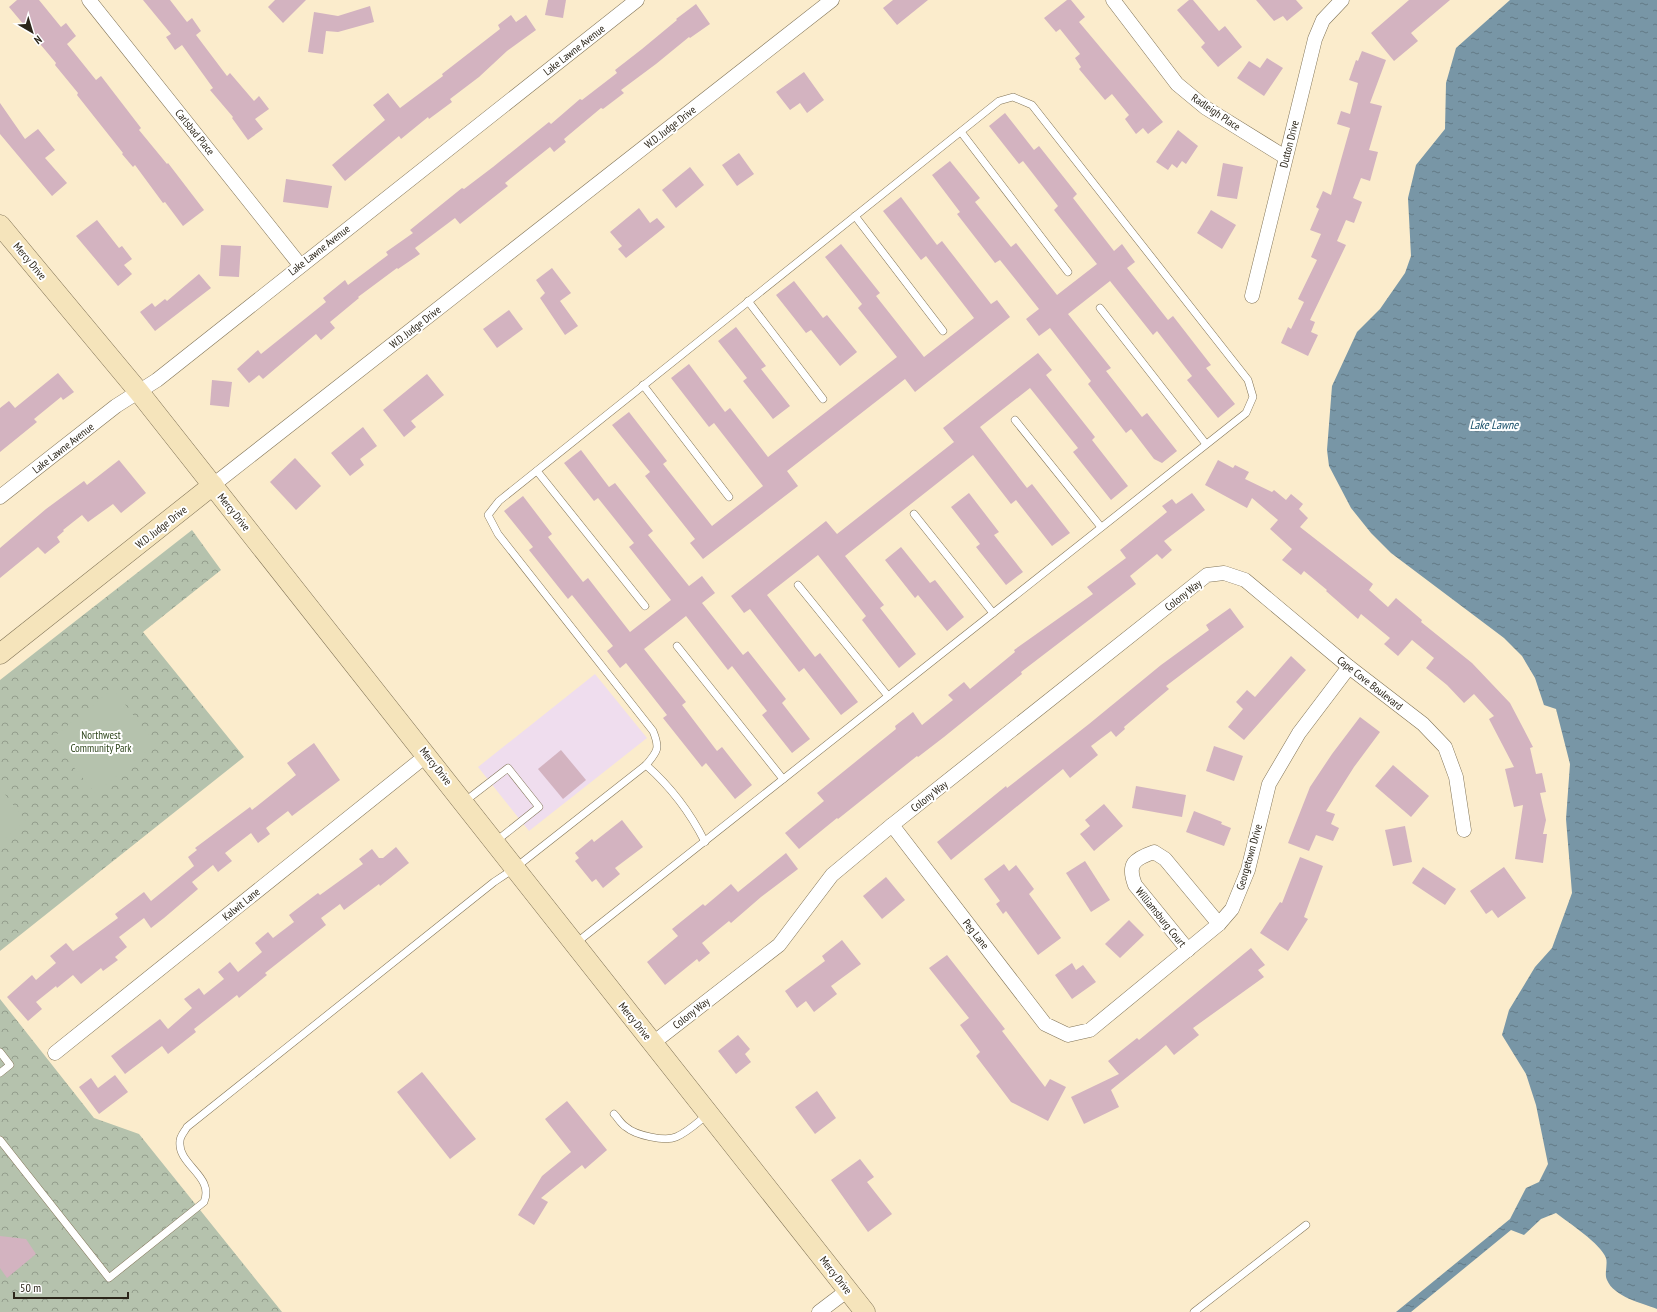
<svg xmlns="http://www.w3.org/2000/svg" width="1657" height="1312" font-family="'PT Sans Narrow',sans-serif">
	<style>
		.commercial { fill: #efddee }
		.park { fill: url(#park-crowns) }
		.pitch { fill: #b5c2ad }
		.water { fill: url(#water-ripples) }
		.building { fill: #d3b3c0 }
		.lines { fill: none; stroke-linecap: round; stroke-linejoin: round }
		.lane-casing { stroke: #807356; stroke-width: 8 }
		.street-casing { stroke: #807356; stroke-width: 15 }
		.secondary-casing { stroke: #807356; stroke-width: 21 }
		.lane { stroke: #fff; stroke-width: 7 }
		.street { stroke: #fff; stroke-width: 14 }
		.secondary { stroke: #f5e4bb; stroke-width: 20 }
		.labels { text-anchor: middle; stroke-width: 4; stroke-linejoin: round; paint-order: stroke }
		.street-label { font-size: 11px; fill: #2c261a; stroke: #fff }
		.park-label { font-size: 11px; fill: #2f461d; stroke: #fff }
		.water-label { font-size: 12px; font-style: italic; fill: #174f69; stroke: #fff }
	</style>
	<defs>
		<pattern id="park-crowns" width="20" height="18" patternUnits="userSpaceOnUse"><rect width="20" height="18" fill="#b5c2ad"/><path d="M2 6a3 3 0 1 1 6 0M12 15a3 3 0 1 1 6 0" fill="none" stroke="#939d8c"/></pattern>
		<pattern id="water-ripples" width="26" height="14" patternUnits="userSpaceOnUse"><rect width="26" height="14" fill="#7896a6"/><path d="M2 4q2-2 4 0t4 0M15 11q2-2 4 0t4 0" fill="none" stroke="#637a86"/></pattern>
	</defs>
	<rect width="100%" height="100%" fill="#fbeccc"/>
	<!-- commercial -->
	<path class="commercial" d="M595,674L647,738L529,831L478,767Z"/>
	<!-- park -->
	<g class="park">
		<path d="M192,530L221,570L143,632L244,757L0,951V680Z"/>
		<path d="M0,999L94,1118L139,1134L282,1312H0Z"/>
	</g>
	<!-- pitch -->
	<g class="pitch">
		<path d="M113,689L156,744L95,793L51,739Z"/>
		<path d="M0,788L26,821L0,842Z"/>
	</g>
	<!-- water -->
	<path class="water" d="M1510,0H1657V1309C1642,1303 1614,1297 1607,1280C1604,1274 1608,1265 1606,1258C1601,1244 1569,1223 1556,1213L1541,1219L1524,1235L1511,1230L1411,1312H1396L1510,1219L1526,1188L1539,1182L1548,1164L1536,1105L1526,1074L1502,1035L1509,1010L1535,967L1552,948L1572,893L1566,819L1570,764L1556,709L1544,705L1535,678L1522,656L1504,638L1391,553L1371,533L1351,508L1329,466L1327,450L1332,386L1357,332L1380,309L1405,273L1411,256L1408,198L1416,165L1445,129L1446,83L1456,48Z"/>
	<!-- building -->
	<g class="building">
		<path d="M17,0H39L61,27L66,23L76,36L67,44L96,80L101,76L141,128L139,130L167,164L168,163L204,210L183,226L165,202L163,203L135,165L133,167L122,154L123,153L77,95L78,93L55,65L56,63L9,7Z"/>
		<path d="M143,0H170L187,22L192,18L201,31L196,35L227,76L230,73L254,101L259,96L269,109L255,119L263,129L248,140L232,118L233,117L210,90L213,88L182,45L175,50L166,37L171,34Z"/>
		<path d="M275,0H306L283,23L268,7Z"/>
		<path d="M548,0H566L563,18L545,15Z"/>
		<path d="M893,0H928L897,25L883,8Z"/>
		<path d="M1067,0H1071L1085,17L1079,22L1163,122L1148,134L1143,128L1136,134L1125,119L1129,115L1112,94L1105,100L1079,69L1081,67L1075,58L1080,54L1060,29L1056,32L1044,18Z"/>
		<path d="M1189,0H1193L1219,31L1225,26L1242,47L1218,67L1201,47L1205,43L1177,10Z"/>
		<path d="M1256,0H1296L1303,8L1287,21L1283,16L1274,21Z"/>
		<path d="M1409,0H1450L1411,33L1418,41L1394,61L1371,33Z"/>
		<path d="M696,4L710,24L690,38L689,37L656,64L621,90L624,93L603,109L601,108L564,139L566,142L554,152L550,147L505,183L508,186L460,224L455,218L415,248L420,254L398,269L397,268L358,297L359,298L330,322L335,328L321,340L316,334L263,379L259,375L249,383L237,369L258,350L261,354L326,302L323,298L345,280L348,285L388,255L386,252L413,233L410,230L462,188L464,189L493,167L549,122L551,124L580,99L582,100L617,73L615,70L642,49L677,20L676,19Z"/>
		<path d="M370,6L374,22L338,32L326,31L323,54L308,52L314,12L338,16Z"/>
		<path d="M511,15L516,22L526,15L536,30L507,51L479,77L450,99L452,102L429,119L428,117L401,139L399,136L345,181L332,165L385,120L373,105L388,93L400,108L443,76L442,74L500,29L498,25Z"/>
		<path d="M1362,51L1386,60L1370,103L1382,106L1369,150L1378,152L1370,181L1361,178L1353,198L1362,202L1354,223L1346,220L1337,241L1346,245L1310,320L1315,322L1311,332L1318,335L1308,356L1281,343L1288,327L1291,329L1304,302L1298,299L1317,260L1311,257L1321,234L1310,230L1319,209L1316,207L1323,191L1331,195L1350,128L1337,124L1341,111L1350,114L1358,83L1349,80L1356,60L1358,61Z"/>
		<path d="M1267,58L1283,68L1264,96L1237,78L1249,61L1260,68Z"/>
		<path d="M804,72L824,100L807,113L800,103L790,110L776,92Z"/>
		<path d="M0,103L25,139L38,129L55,150L45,158L67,183L52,196L0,134Z"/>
		<path d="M1005,113L1034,150L1039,146L1077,194L1073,198L1114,251L1122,244L1135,262L1127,268L1168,320L1173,316L1211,365L1206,368L1235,404L1218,418L1187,380L1192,376L1157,331L1153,335L1110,281L1068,314L1111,368L1106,371L1142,417L1147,413L1177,451L1162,463L1154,459L1131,429L1126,433L1088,384L1091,381L1050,328L1039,336L1026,319L1039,309L1000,260L995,263L957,214L960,212L932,175L950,161L980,198L975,202L1011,247L1016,243L1057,295L1097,264L1054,210L1058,206L1023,161L1019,164L989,126Z"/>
		<path d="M1178,130L1198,146L1186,164L1182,161L1177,168L1172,164L1168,170L1156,162Z"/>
		<path d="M739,153L754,174L737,186L722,165Z"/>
		<path d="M1223,163L1243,167L1237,199L1217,196Z"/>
		<path d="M690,167L704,185L676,208L662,190Z"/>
		<path d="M286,179L332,186L328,208L283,202Z"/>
		<path d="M901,197L937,245L942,241L991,304L997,300L1010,317L915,392L905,379L787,471L798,486L703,559L690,543L695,539L645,476L650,472L612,425L629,412L667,461L663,464L712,526L763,486L714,423L709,427L671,378L689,364L725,412L730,408L768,457L897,357L858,308L862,304L825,257L841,244L880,293L876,296L924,357L974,318L926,256L921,260L883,211Z"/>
		<path d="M639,208L650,223L657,218L665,227L626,258L618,249L622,246L610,232Z"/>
		<path d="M1211,210L1236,225L1222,249L1197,233Z"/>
		<path d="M97,220L119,248L122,246L132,259L124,265L132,274L118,286L76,236Z"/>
		<path d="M221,245L241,246L239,277L219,276Z"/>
		<path d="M552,268L571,293L560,301L578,326L565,335L540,298L545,293L536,280Z"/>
		<path d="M199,274L211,288L155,331L140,312L152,303L155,307L165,299L167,301Z"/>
		<path d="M794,281L823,318L827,315L857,352L840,366L811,330L806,333L776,295Z"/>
		<path d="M509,310L523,329L497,348L483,329Z"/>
		<path d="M736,327L766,366L761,369L790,406L773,419L743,381L747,378L718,341Z"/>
		<path d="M1038,353L1052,370L1046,375L1095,437L1092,440L1128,486L1111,500L1073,452L1078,448L1030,388L980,427L1027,488L1032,484L1070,533L1052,546L1016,500L1011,504L973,455L845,556L884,605L880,608L916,654L899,668L862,620L866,616L818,555L767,595L815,657L820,653L858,702L841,715L804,668L799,672L750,609L744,613L731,596L826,521L837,534L954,442L943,428Z"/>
		<path d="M58,373L74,392L63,400L61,397L34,419L37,422L0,452V408L9,401L15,408Z"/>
		<path d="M427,374L444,395L411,421L416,427L404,437L383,410Z"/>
		<path d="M212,380L232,382L229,407L210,405Z"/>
		<path d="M363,427L377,446L360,459L364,465L350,476L331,453Z"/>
		<path d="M581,450L609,487L615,483L653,531L648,535L689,586L702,576L715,593L702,603L743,655L748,651L786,699L782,703L810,739L792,753L762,715L767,711L732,666L728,670L686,616L644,649L686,702L682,705L717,751L722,747L752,785L735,799L706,763L702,767L663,718L667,715L626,663L620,668L607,651L613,646L572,595L568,599L529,550L533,547L504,511L523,496L552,534L548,537L583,582L588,578L630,632L671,600L629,547L634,543L598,498L594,501L564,463Z"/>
		<path d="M295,458L321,486L296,510L270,482Z"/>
		<path d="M119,460L146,493L121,513L113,504L88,522L82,515L63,530L64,531L57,537L60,542L45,554L38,547L0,578V548L46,509L84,481L87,485Z"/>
		<path d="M1218,460L1233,468L1235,465L1249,472L1245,479L1272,492L1274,490L1286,500L1291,494L1303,504L1299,509L1308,518L1300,527L1373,584L1369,590L1388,607L1396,598L1422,620L1421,622L1472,663L1510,703L1533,747L1530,748L1536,774L1542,773L1546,792L1540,793L1546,820L1543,834H1547L1543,863L1515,859L1523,805L1514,807L1505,769L1514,767L1489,719L1494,716L1474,694L1464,703L1447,685L1426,668L1434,658L1412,640L1398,656L1384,644L1390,638L1361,614L1358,619L1326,591L1327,590L1304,571L1301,575L1282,560L1292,549L1270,529L1278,520L1252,498L1247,508L1205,485Z"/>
		<path d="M969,493L999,532L994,535L1023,572L1006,585L976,547L980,544L951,507Z"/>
		<path d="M1192,493L1205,510L1164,541L1172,550L1162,559L1157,554L1130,576L1136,584L1021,672L1022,674L944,737L918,757L917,756L838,819L837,818L799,849L785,833L824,801L817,793L896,729L895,726L913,712L922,725L953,700L948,695L964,682L970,689L1015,652L1014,650L1093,594L1087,587L1126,558L1120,550L1167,512L1162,506L1172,499L1176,504Z"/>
		<path d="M901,547L930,583L935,580L964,617L947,631L918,595L915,598L885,560Z"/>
		<path d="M1230,608L1244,627L1166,686L1169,689L1124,727L1125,729L1116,737L1111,731L1091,746L1098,755L1070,778L1063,769L951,860L937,842L1006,786L1007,788L1089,724L1161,665L1209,630L1206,625Z"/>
		<path d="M1291,656L1306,670L1244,740L1228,727L1243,709L1236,702L1247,690L1255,697Z"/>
		<path d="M1360,717L1380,732L1354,767L1326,811L1335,814L1331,824L1339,828L1333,841L1316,835L1309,851L1288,843L1310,787L1332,754Z"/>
		<path d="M314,743L340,780L292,816L288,811L266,828L270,834L258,843L251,833L225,853L232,861L218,872L213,865L192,882L198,889L164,918L151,928L144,918L119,937L127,947L115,957L118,960L103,971L101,968L81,984L73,975L57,988L56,986L36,1002L42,1009L28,1021L7,997L32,975L36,980L56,963L50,956L66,943L73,951L118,918L115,914L144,892L151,901L194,866L188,857L197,850L195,848L250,807L252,810L296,775L287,763Z"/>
		<path d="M1214,746L1243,756L1234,781L1206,771Z"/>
		<path d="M561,750L586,780L563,799L538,769Z"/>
		<path d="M1393,765L1429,796L1411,817L1375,786Z"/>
		<path d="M1136,786L1186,795L1182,817L1132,808Z"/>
		<path d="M1104,804L1123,826L1094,851L1080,834L1090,826L1085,820Z"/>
		<path d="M1194,811L1222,822L1221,824L1231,828L1224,846L1186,832Z"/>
		<path d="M622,820L643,847L615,868L620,874L603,888L596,879L592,882L575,861L579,858L575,853L592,839L594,842Z"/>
		<path d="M1405,826L1412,862L1393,866L1385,830Z"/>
		<path d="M396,847L409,863L380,886L379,884L344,910L340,904L321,918L326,925L265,973L267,975L239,998L237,995L194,1029L196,1032L168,1054L162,1046L125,1074L111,1056L160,1019L168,1029L192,1008L184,999L199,988L204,995L224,979L218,972L230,962L238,972L262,952L255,943L268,932L273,938L294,922L289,915L318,893L320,895L363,864L359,859L372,849L379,858H383Z"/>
		<path d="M786,853L798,869L761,897L731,923L729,921L702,943L710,953L699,962L697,959L665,985L647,962L678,936L672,929L703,904L705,906L731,884L738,892Z"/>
		<path d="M1300,857L1323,866L1304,917L1308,919L1288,951L1260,933L1280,902L1282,903Z"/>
		<path d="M1085,861L1110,900L1091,912L1066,873Z"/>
		<path d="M1004,864L1009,871L1016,865L1034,889L1029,894L1061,938L1038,955L1006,911L1003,914L996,904L1000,901L984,879Z"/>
		<path d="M1423,867L1456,889L1445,905L1412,883Z"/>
		<path d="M1504,867L1526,898L1498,918L1492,910L1486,914L1470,891Z"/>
		<path d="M886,877L905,900L882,919L863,896Z"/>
		<path d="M1129,920L1144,935L1120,958L1105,944Z"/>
		<path d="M842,940L861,964L831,986L837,994L814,1012L806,1001L797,1008L785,991L825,961L822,956Z"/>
		<path d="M1251,948L1265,965L1258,970L1264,977L1193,1028L1199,1035L1174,1055L1166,1045L1158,1052L1111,1090L1119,1107L1084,1124L1071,1097L1119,1074L1108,1061L1137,1038L1139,1040Z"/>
		<path d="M947,955L1005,1029L1002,1031L1045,1087L1050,1079L1066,1087L1048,1121L1011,1102L976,1056L980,1052L960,1025L969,1018L929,968Z"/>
		<path d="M1072,963L1076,970L1083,965L1096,982L1072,999L1055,975Z"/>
		<path d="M738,1035L750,1049L745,1054L751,1062L736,1074L718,1051Z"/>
		<path d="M422,1072L476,1139L450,1159L397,1092Z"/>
		<path d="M115,1075L128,1092L99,1114L79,1087L91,1078L98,1088Z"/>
		<path d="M817,1091L836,1118L815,1134L795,1107Z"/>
		<path d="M567,1101L607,1150L585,1169L582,1165L541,1198L548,1202L534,1225L518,1215L542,1176L571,1152L545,1119Z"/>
		<path d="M860,1159L874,1177L867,1182L892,1214L868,1232L831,1180Z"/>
		<path d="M0,1236L26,1239L36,1254L7,1278L0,1268Z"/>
	</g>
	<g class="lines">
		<defs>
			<g id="lane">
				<path d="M961,132L1068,272"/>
				<path d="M855,216L943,331"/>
				<path d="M748,301L823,399"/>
				<path d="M1100,308L1206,444"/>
				<path d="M643,385L729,497"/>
				<path d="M1015,420L1101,527"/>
				<path d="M537,471L645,606"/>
				<path d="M914,514L993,613"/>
				<path d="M798,585L888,696"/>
				<path d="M677,646L783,779"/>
				<path d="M646,765C671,787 690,812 705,842"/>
				<path d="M464,802L508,768L539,807L495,842"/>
				<path d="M0,1052L10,1065L0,1073"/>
				<path d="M614,1114C618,1118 621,1124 626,1127C635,1135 665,1142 676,1137C688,1132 698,1122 708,1114"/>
				<path d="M0,1140L109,1278L204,1202C215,1176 177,1165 180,1141C180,1136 185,1131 187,1127L494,882L515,868L646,765C658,751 660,748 653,731L498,534L488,515L499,501L999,101L1013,97L1032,105L1248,380L1253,397L1246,413L576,943"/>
				<path d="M1194,1312L1306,1225"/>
			</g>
			<g id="street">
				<path d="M89,0L300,265"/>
				<path d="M1113,0L1177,84L1206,108L1285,157"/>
				<path d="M1252,296L1315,39L1323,20L1342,0"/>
				<path d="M213,485L832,0"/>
				<path d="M0,497L116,406L157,380L637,0"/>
				<path d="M892,825L1045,1024L1068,1035L1090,1030L1219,924L1232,909L1248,870L1269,784L1299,733L1349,667"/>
				<path d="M1188,950L1135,885C1127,864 1134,859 1154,852L1165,859L1219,924"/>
				<path d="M653,1043L779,945L832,875L892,825L1207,575L1224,573L1245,580L1349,667L1423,724L1445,747L1456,777L1464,830"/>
				<path d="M55,1053L427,755"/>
				<path d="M819,1312L848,1290"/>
			</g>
			<g id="secondary">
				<path d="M0,225L139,392L865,1312"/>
				<path d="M0,654L213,485"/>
			</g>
		</defs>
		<!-- lane casing -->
		<use href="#lane" class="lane-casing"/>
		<!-- street casing -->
		<use href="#street" class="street-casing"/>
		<!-- secondary casing -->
		<use href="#secondary" class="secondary-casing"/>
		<!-- lane -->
		<use href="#lane" class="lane"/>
		<!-- street -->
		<use href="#street" class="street"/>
		<!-- secondary -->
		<use href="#secondary" class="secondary"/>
	</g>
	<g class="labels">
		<!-- street labels -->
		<g class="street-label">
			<text transform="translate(574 50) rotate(-38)" y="4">Lake Lawne Avenue</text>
			<text transform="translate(1216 112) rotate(34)" y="4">Radleigh Place</text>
			<text transform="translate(670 127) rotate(-38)" y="4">W.D. Judge Drive</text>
			<text transform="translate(195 132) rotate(51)" y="4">Carlsbad Place</text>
			<text transform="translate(1289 144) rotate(-76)" y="4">Dutton Drive</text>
			<text transform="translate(319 250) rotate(-38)" y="4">Lake Lawne Avenue</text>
			<text transform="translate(30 261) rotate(50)" y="4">Mercy Drive</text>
			<text transform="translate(415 327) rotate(-38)" y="4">W.D. Judge Drive</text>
			<text transform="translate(63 448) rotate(-38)" y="4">Lake Lawne Avenue</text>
			<text transform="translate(234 512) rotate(51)" y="4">Mercy Drive</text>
			<text transform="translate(161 527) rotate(-38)" y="4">W.D. Judge Drive</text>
			<text transform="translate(1183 595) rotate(-38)" y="4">Colony Way</text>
			<text transform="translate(1370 683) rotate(38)" y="4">Cape Cove Boulevard</text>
			<text transform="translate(436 766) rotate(52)" y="4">Mercy Drive</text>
			<text transform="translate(929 796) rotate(-38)" y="4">Colony Way</text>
			<text transform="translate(1249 857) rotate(-74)" y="4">Georgetown Drive</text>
			<text transform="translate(241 904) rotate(-39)" y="4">Kalwit Lane</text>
			<text transform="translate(1161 917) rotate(51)" y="4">Williamsburg Court</text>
			<text transform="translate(976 934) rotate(52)" y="4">Peg Lane</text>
			<text transform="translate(691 1013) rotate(-38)" y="4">Colony Way</text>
			<text transform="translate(635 1021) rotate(51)" y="4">Mercy Drive</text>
			<text transform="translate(836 1275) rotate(52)" y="4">Mercy Drive</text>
		</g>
		<!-- park labels -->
		<g class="park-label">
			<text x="101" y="739">Northwest<tspan x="101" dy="13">Community Park</tspan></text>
		</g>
		<!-- water labels -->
		<g class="water-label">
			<text x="1494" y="429">Lake Lawne</text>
		</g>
	</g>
	<!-- north arrow -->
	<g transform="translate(32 32) rotate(142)" stroke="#ffffff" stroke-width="3" paint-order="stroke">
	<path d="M0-3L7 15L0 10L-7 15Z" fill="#2c261a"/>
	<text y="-6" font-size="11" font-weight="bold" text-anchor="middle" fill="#2c261a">N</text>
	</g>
	<!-- scale -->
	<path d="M14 1292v6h114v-6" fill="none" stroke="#2c261a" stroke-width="2"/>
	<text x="20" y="1292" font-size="12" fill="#2c261a" stroke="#ffffff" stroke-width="3" paint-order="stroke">50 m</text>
</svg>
